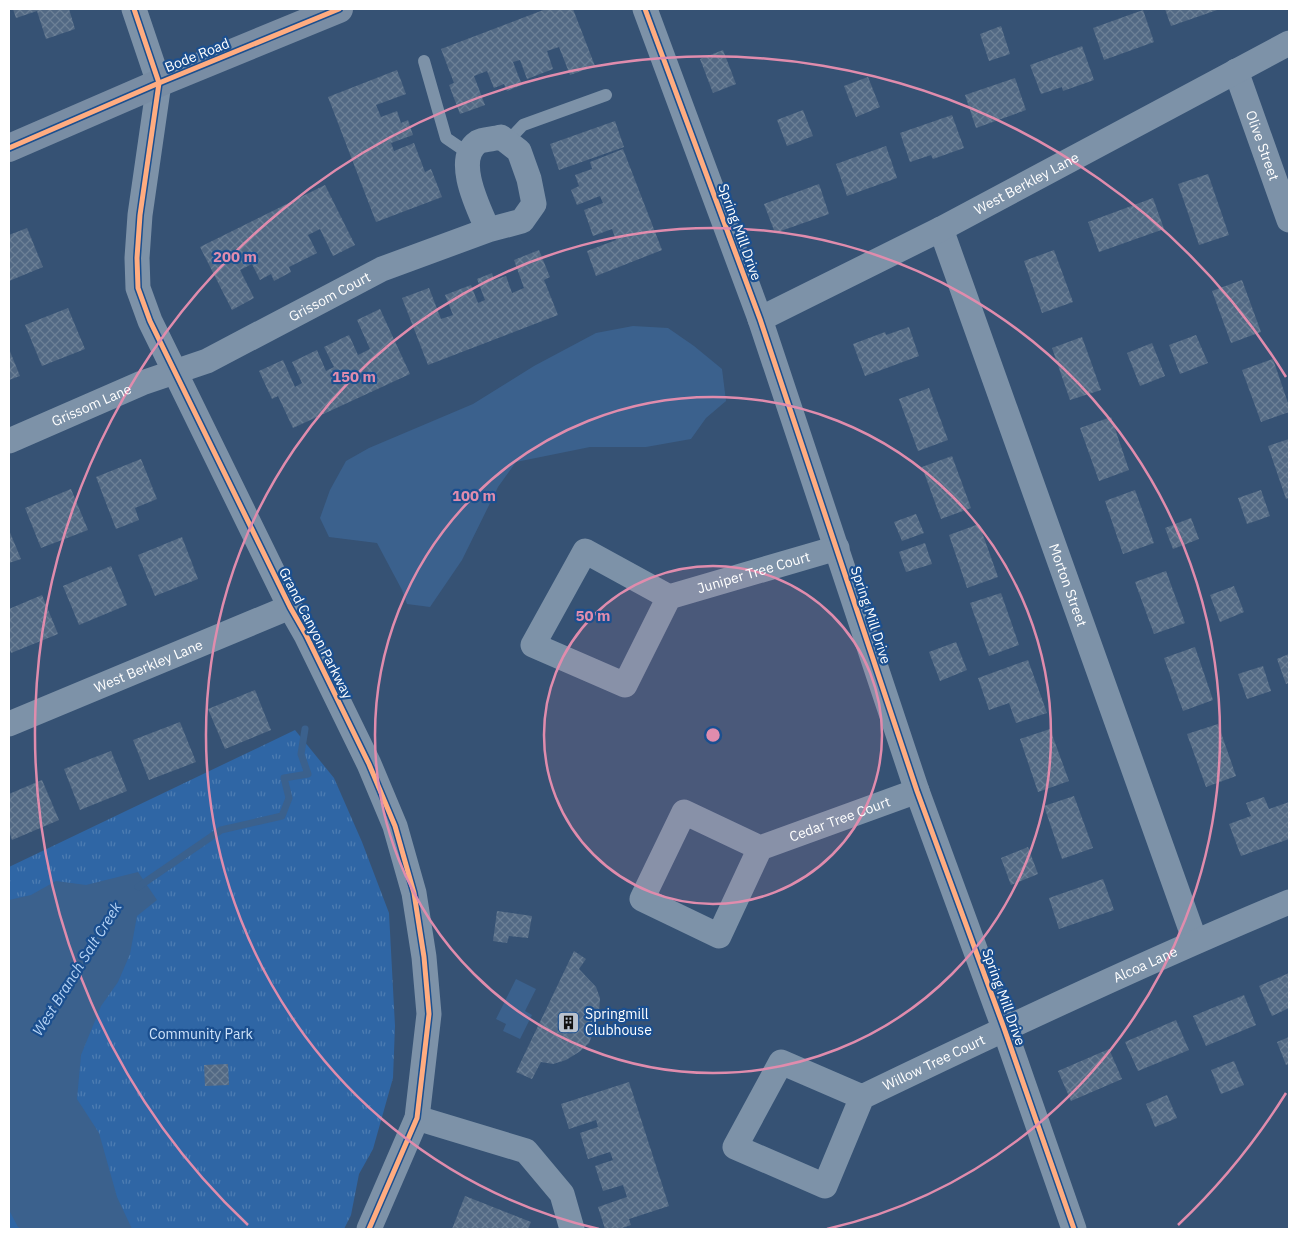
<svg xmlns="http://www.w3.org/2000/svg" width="1298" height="1238" font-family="'IBM Plex Sans',sans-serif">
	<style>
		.park { fill: url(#park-tufts) }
		.water { fill: #3b618d }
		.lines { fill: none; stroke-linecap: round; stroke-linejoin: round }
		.stream { stroke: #3b618d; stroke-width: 7 }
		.building { fill: url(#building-cross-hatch) }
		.lane { stroke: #7d92a8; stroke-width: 12 }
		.street { stroke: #7d92a8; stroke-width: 25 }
		.secondary { stroke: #798da4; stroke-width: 28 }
		.cycleway-casing { stroke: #1b4f8f; stroke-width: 8 }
		.cycleway { stroke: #ffac80; stroke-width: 5 }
		.ring { fill: none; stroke: #e08cad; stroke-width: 2.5 }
		.labels { text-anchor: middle; stroke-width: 4.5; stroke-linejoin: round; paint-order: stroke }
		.street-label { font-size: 14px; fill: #fff; stroke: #1b4f8f }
		.poi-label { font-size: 14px; fill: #fff; stroke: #1b4f8f; text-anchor: start }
		.park-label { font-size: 14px; fill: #cfe3fa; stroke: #1b4f8f }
		.water-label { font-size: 15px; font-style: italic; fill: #b5d3f5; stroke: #1b4f8f }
		.centre { fill: #e08cad; stroke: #1b4f8f; stroke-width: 2.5 }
		.ring-label { font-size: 15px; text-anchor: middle; font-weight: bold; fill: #e08cad; stroke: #1b4f8f; stroke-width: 4.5; stroke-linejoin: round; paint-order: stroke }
	</style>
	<defs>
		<pattern id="park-tufts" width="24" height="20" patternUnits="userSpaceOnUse" patternTransform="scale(1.25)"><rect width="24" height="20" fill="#2f66a5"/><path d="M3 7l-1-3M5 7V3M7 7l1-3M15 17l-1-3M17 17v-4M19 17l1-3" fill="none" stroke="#4e7db2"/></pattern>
		<pattern id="building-cross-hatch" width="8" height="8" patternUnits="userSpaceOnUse" patternTransform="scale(1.25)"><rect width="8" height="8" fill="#526984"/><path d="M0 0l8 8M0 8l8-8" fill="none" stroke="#6c8096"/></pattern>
	</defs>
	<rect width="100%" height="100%" fill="#365274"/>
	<!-- park -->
	<path class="park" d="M295,730L334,778L362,842L389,913L395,1026L393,1078L373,1149L359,1174L351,1215L344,1229H9V867Z"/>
	<!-- water -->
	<g class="water">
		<path d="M633,326L668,328L694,346L722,369L726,401L706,418L691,439L646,447H590L516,462L498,487L462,560L430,607L407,604L402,590L377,543L329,537L320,518L330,490L346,461L369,448L473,404L534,366L596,333Z"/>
		<path d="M138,872L157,900L137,916L130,954L118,982L101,1006L81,1055L77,1099L99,1133L117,1197L132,1229H22L18,1227L9,1210V900L31,895L56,881L86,885Z"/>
		<path d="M516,979L536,989L525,1011L532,1015L520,1039L503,1031L506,1024L496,1019Z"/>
	</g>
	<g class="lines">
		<!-- stream -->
		<path class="stream" d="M138,887L221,830L282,816L289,798L284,778L308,774L301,754L305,729"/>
	</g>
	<!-- building -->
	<g class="building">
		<path d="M13,9H69L75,29L46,39L37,11L16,18Z"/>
		<path d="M546,9H573L595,66L570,75L559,47L547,51L553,69L527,79L520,60L513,62L522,85L507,91L504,84L494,88L487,71L474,76L485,105L460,114L449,85L454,83L441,49Z"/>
		<path d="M1165,9H1220L1171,26Z"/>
		<path d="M1143,10L1154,42L1104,60L1093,28Z"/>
		<path d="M1001,26L1010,54L989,61L980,34Z"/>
		<path d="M1082,46L1094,80L1063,91L1062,87L1041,94L1030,65Z"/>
		<path d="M723,50L736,84L713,93L700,59Z"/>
		<path d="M397,70L406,94L376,105L381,117L397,111L401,123L408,120L413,135L391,143L394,151L414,143L425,172L431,169L442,197L376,222L328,97Z"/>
		<path d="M868,77L880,107L856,117L844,86Z"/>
		<path d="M1015,78L1026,110L976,128L965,95Z"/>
		<path d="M803,110L813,136L787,146L777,120Z"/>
		<path d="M952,115L964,148L933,159L931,155L910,162L900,133Z"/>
		<path d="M615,121L624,147L559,170L550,144Z"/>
		<path d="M886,146L897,178L847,196L836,164Z"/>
		<path d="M623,149L662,250L596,276L587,251L616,240L612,229L593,236L584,210L603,203L600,196L577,205L571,190L579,186L575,175L592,169L590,162Z"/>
		<path d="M1208,174L1229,235L1199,245L1178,184Z"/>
		<path d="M819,184L829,214L775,233L764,204Z"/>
		<path d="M325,185L355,245L333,256L320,229L308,235L317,253L289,267L291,272L274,281L271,274L260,280L252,264L240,270L254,298L232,310L200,247Z"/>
		<path d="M1153,198L1164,229L1099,252L1088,222Z"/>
		<path d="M27,228L43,267L9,281V235Z"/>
		<path d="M539,250L550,277L544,280L558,315L428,365L402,298L429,288L441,319L453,315L445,295L471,285L478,303L485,300L477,279L492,273L494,280L506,276L512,293L524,288L514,260Z"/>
		<path d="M1054,250L1073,302L1042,313L1024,261Z"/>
		<path d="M1242,280L1261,332L1231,343L1212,291Z"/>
		<path d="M68,308L85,349L42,366L25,325Z"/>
		<path d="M380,309L410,374L293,428L278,396L272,399L259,371L283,360L295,387L302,383L292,362L317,350L326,371L334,367L324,347L349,335L358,355L370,349L357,320Z"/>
		<path d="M909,327L919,356L865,376L853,344L885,332L886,335Z"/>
		<path d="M1196,335L1208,363L1180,374L1169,345Z"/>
		<path d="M1082,337L1101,390L1070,400L1052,348Z"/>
		<path d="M1152,343L1165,376L1140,386L1127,353Z"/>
		<path d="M9,349L20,376L9,380Z"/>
		<path d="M1273,359L1289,406V412L1261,422L1242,370Z"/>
		<path d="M929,388L948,440L918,451L899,399Z"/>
		<path d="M1111,417L1129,470L1099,481L1080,428Z"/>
		<path d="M1289,439V498L1286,499L1268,446Z"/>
		<path d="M952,456L971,508L941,519L922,467Z"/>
		<path d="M141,459L157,499L135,508L139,520L116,529L96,477Z"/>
		<path d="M71,489L88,530L41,548L25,508Z"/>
		<path d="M1135,490L1154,543L1123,554L1105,501Z"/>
		<path d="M1261,490L1270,516L1247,524L1238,498Z"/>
		<path d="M916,514L924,533L902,541L894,522Z"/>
		<path d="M1191,518L1199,539L1173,549L1165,528Z"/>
		<path d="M979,524L998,577L967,588L949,535Z"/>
		<path d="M9,530L21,559L9,563Z"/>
		<path d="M182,537L198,579L155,596L138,555Z"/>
		<path d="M925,543L932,564L906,572L899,552Z"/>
		<path d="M111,566L127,605L79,625L63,586Z"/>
		<path d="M1166,571L1185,623L1154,634L1135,582Z"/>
		<path d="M1234,586L1244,612L1220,622L1210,595Z"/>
		<path d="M1001,593L1019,645L989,656L970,603Z"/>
		<path d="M42,595L58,634L11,653L9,647V609Z"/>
		<path d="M956,642L967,670L940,681L929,652Z"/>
		<path d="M1195,647L1213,700L1183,711L1164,658Z"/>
		<path d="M1289,654V683L1286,684L1277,659Z"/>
		<path d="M1028,660L1047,713L1016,723L1009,703L989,710L978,678Z"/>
		<path d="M1263,666L1271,691L1247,699L1238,674Z"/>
		<path d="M255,690L271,730L225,749L208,709Z"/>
		<path d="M180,722L196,762L149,780L133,740Z"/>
		<path d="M1218,724L1236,776L1206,787L1187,734Z"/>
		<path d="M1050,729L1069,781L1038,792L1020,739Z"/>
		<path d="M111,751L127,791L80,810L64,769Z"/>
		<path d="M42,780L59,820L12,840L9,831V794Z"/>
		<path d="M1074,796L1093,848L1062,859L1044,806Z"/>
		<path d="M1264,797L1269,809L1289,802V839L1241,856L1229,824L1251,816L1246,803Z"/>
		<path d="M1028,847L1038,874L1011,885L1001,858Z"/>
		<path d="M1103,879L1114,910L1059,929L1049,898Z"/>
		<path d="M497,911L532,916L528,938L509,936L507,943L493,941Z"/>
		<path d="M574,951L586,959L579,969L596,987L600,998L599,1014L594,1030L589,1043L579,1052L566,1060L553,1064L541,1062L532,1079L516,1072Z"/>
		<path d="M1289,973V1008L1272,1016L1259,986Z"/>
		<path d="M1244,995L1256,1025L1206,1046L1193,1016Z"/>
		<path d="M1176,1020L1189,1050L1138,1071L1125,1042Z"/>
		<path d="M1289,1037V1064L1286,1065L1277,1042Z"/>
		<path d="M1109,1049L1122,1079L1071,1101L1058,1071Z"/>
		<path d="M1234,1061L1244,1085L1221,1094L1211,1070Z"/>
		<path d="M228,1064L229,1085L205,1086L204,1065Z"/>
		<path d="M629,1082L669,1206L629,1219L631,1225L619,1229H605L598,1207L627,1197L623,1185L603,1191L595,1166L613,1160L610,1152L588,1159L580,1133L598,1127L596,1120L569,1129L561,1104Z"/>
		<path d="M1167,1095L1177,1118L1155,1127L1146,1104Z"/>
		<path d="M465,1196L531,1222L528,1229H452Z"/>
	</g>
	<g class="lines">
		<!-- lane -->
		<g class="lane">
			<path d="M424,61L446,138L468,153"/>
			<path d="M507,142L523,125L606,95"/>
		</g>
		<!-- street -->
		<g class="street">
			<path d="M134,9L159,83L140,215L137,258L138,288L150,321L290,607L306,635L369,764L395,826L414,893L424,957L429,1014L417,1118L369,1229"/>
			<path d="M645,9L760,319L917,791L1004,1028L1074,1229"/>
			<path id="s1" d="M1236,71L1289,220"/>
			<path id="s2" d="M941,229L1195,941"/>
			<path id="s3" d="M760,319L941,229L1289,43"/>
			<path id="s4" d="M9,441L142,383L207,361L382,269L488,230L522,221L534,204L529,179L519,151L501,137C494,139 483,139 478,142C453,159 479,209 488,230"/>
			<path id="s5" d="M669,597L625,685L533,645L585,551L669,597L837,548"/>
			<path id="s6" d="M9,724L290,607"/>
			<path id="s7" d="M760,848L684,812L642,899L719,936L760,848L917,791"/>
			<path id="s8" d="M862,1097L781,1062L735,1147L825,1186L862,1097C1003,1029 1145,962 1289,902"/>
			<path d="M417,1118L526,1151L562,1194L572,1229"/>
		</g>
		<!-- secondary -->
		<path class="secondary" d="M9,148L159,83L339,9"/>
		<defs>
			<g id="cycleway">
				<path d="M134,9L159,83L140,215L137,258L138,288L150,321L290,607L306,635L369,764L395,826L414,893L424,957L429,1014L417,1118L369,1229"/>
				<path d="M645,9L760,319L917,791L1004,1028L1074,1229"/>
				<path d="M9,148L159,83L339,9"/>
			</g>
		</defs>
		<!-- cycleway casing -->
		<use href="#cycleway" class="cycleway-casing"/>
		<!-- cycleway -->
		<use href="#cycleway" class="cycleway"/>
	</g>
	<!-- distance rings -->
	<circle cx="713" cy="735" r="169" fill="#e08cad" fill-opacity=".12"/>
	<g class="ring">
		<circle cx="713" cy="735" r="169"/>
		<circle cx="713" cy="735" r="338"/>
		<path d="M599 1229A507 507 0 1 1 827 1229"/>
		<path d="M1286 1093A676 676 0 0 1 1178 1225M248 1225A676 676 0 1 1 1286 377"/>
	</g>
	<!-- icons -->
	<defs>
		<symbol id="building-square" viewBox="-11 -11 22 22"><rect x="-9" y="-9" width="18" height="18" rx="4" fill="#b9c2ce" stroke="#1b4f8f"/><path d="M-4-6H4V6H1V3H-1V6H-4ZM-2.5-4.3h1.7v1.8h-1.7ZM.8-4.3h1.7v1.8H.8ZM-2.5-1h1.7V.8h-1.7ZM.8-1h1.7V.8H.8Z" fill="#111"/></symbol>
	</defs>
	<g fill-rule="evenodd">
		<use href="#building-square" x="556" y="1010" width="25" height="25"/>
	</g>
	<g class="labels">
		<!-- street labels -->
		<g class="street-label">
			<text transform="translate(197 55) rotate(-22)" y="5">Bode Road</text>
			<text dy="5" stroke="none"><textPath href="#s1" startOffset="79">Olive Street</textPath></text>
			<text dy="5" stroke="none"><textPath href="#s3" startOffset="299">West Berkley Lane</textPath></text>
			<text transform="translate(740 232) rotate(70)" y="5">Spring Mill Drive</text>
			<text dy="5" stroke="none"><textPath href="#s4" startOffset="352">Grissom Court</textPath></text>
			<text dy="5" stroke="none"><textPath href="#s4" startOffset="90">Grissom Lane</textPath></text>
			<text dy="5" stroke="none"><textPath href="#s5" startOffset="490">Juniper Tree Court</textPath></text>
			<text dy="5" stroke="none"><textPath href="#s2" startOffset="378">Morton Street</textPath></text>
			<text transform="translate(871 615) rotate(72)" y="5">Spring Mill Drive</text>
			<text transform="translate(316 633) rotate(63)" y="5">Grand Canyon Parkway</text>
			<text dy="5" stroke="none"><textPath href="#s6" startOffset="151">West Berkley Lane</textPath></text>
			<text dy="5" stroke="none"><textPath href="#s7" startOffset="448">Cedar Tree Court</textPath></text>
			<text dy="5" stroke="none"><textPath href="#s8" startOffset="692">Alcoa Lane</textPath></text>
			<text transform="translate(1004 997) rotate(70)" y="5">Spring Mill Drive</text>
			<text dy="5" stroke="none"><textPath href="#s8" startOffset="459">Willow Tree Court</textPath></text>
		</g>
		<!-- poi labels -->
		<g class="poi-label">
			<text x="585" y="1019">Springmill<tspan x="585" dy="16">Clubhouse</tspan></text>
		</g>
		<!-- park labels -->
		<g class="park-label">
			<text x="201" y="1039">Community Park</text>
		</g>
		<!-- water labels -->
		<g class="water-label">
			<text transform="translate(77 969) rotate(-58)" y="5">West Branch Salt Creek</text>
		</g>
	</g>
	<circle cx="713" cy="735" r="8" class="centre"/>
	<g class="ring-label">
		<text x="235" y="262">200 m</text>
		<text x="354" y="382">150 m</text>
		<text x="474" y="501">100 m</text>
		<text x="593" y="621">50 m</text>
	</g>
	<!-- border -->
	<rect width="1298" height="1238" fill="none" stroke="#ffffff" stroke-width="20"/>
</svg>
